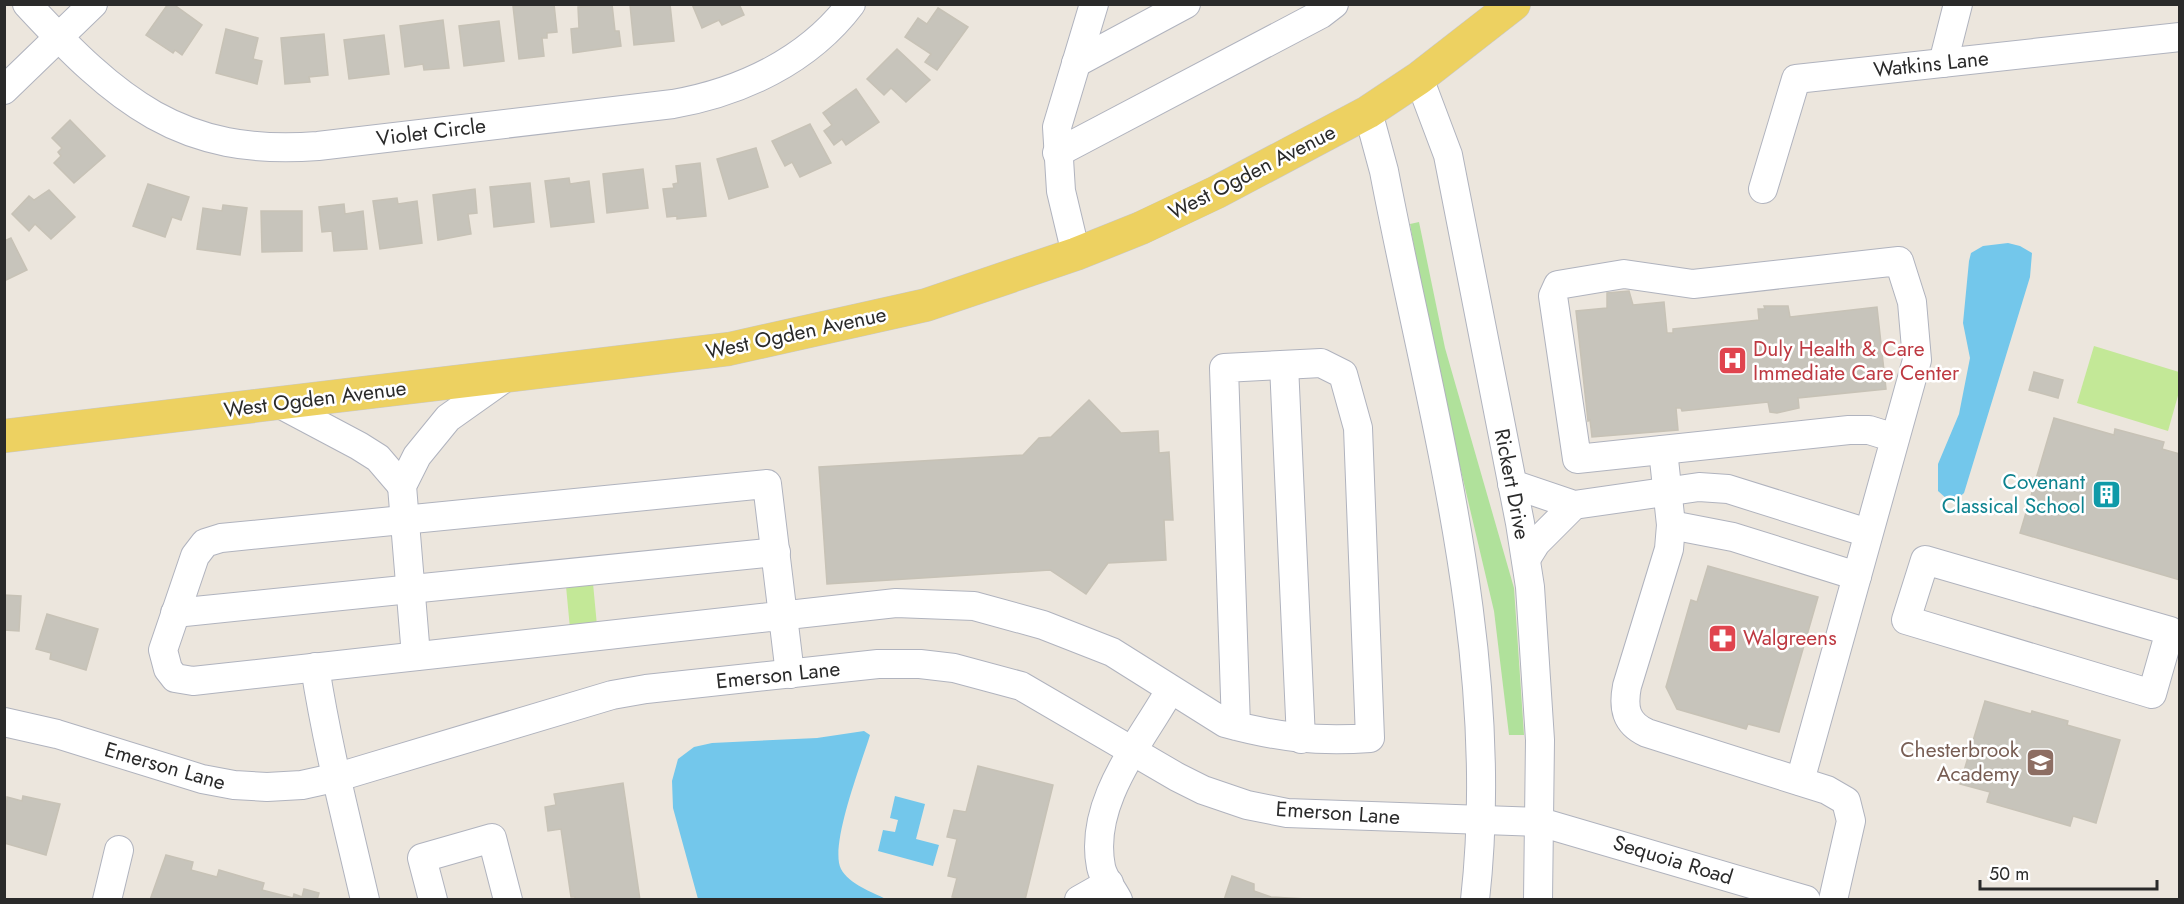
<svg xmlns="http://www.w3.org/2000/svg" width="2184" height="904" font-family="Jost,sans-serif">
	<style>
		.green { fill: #b0e19b }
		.pitch { fill: #c3e897 }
		.water { fill: #73c7eb }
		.building { fill: #c7c4bb; stroke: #c7c2b6; stroke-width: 1.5 }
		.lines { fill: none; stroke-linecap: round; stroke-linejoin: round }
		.minor-casing { stroke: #b0b3be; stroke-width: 30 }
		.major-casing { stroke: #c8c8c8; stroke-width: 34 }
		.minor { stroke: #fff; stroke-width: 28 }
		.major { stroke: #edd161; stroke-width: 33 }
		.labels { text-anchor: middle; stroke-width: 5; stroke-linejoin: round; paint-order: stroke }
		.street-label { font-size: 21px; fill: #2a2a2a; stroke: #fff }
		.health-label { font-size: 21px; fill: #be3a42; stroke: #fff; text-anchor: start }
		.culture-label { font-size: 21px; fill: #0d838f; stroke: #fff; text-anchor: end }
		.education-label { font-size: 21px; fill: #785e54; stroke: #fff; text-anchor: end }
	</style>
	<rect width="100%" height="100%" fill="#ece6dd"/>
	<!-- green -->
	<path class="green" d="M1419,222L1445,348L1514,588L1524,735H1509L1494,611L1433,352L1410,224Z"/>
	<!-- pitch -->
	<g class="pitch">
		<path d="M2094,346L2179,372V392L2168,431L2077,403Z"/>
		<path d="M593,583L597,626L570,629L566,586Z"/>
	</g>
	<!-- water -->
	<g class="water">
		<path d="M2008,243L2020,246L2032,253L2030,277L1964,493L1956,500L1947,499L1938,491V464L1959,414L1970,358L1963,323L1969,261L1971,253L1983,246Z"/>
		<path d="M864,731L870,735C862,762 829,846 841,869C849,884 872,892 886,899H698L673,808L672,781L678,759L694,747L712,743L817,738Z"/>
		<path d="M895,796L925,804L916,839L939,845L933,866L878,851L883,830L895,832L898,820L890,818Z"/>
	</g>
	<!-- building -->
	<g class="building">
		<path d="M168,4H173L202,25L182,55L175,50L173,53L146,35Z"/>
		<path d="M554,4L557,32L547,33V38H542L544,56L519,59L513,6Z"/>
		<path d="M612,4L615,31H619L621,46L573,53L571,29L579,28L578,7Z"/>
		<path d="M670,4L674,41L634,45L630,5Z"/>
		<path d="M692,4H739L744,15L722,25L719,20L702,28Z"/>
		<path d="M938,8L968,27L937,70L925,62L931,54L905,37L918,18L927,24Z"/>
		<path d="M443,20L449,68L424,70L423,64L405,67L400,26Z"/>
		<path d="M499,21L504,61L464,66L459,26Z"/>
		<path d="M226,29L258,38L253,59L262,61L257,84L216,73Z"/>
		<path d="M324,34L328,75L309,77L310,82L285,84L281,38Z"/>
		<path d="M384,35L389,74L349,79L344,40Z"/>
		<path d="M897,49L930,80L906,102L891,88L884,95L867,79Z"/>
		<path d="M856,89L879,122L846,145L842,139L834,145L824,131L832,125L823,113Z"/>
		<path d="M70,120L105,156L74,183L54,163L61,156L58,152L62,148L52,138Z"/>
		<path d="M810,124L831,163L800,177L792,162L785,166L772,141Z"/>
		<path d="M756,148L768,187L729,199L717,159Z"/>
		<path d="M700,163L706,216L677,219V216L667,217L663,189L674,188L673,184L678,183L676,166Z"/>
		<path d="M643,169L648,208L607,213L603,174Z"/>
		<path d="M569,178L570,184L589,181L594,222L551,227L545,181Z"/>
		<path d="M530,183L534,222L494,227L490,187Z"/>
		<path d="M148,184L189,197L181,220L172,217L165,237L133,226Z"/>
		<path d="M475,189L477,213L468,214L471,234L438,240L433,195Z"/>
		<path d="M49,190L75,217L51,239L35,224L29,231L12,214L29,196L34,200Z"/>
		<path d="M397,198L398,204L417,201L422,243L380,249L373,201Z"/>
		<path d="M344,204L345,214L363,211L367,249L334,251L332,231L322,232L319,207Z"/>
		<path d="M223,205L247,208L240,255L197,249L203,208L222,211Z"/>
		<path d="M261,211H302V251L262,252Z"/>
		<path d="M11,238L27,270L4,281V241Z"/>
		<path d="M1629,291L1633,305L1664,302L1667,333H1673V329L1759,320L1758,309H1765L1764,306H1788L1790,317L1877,307L1886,389L1798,398L1799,408L1777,413L1770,412L1768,402L1682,411L1681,408H1676L1678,430L1592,437L1590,420L1588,421L1576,311L1607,308V293Z"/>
		<path d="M2034,372L2063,380L2058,398L2029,390Z"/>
		<path d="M1089,400L1121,433L1158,431L1159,453L1169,452L1173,520H1164L1166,560L1108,563L1086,594L1050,570L827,584L819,467L1023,455L1039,438L1051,437Z"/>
		<path d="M2054,418L2114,435L2115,429L2164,442L2162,449L2180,454V580L2020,533Z"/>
		<path d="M1708,566L1818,597L1779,732L1748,724L1746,729L1677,709L1666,687L1691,600L1697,602Z"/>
		<path d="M4,595L21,596L19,631L4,630Z"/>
		<path d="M47,614L98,629L86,670L50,659L51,653L36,649Z"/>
		<path d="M1985,701L2031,714L2032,711L2068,721L2067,725L2120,740L2096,823L2073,816L2070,826L1987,802L1990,792L1960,784Z"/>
		<path d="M978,766L1053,785L1025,900H965L952,897L957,878L948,876L957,839L947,837L954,810L966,812Z"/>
		<path d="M623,783L640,900H575V897H571L561,829L548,831L545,807L556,805L554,794Z"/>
		<path d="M23,796L60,804L46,855L4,843L7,797L22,801Z"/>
		<path d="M166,855L193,862L191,870L217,877L219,870L264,883L262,890L293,898L294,894L302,897L304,889L319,893L317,900H150Z"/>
		<path d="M1232,876L1254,884V891L1271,897L1325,900H1224Z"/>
	</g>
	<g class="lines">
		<defs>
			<g id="minor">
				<path d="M27,4C116,100 180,157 318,146L673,104C741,92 808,61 851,4"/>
				<path d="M1076,63L1186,4"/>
				<path d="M1943,63L1958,4"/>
				<path d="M1419,78L1448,155L1520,523L1530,587L1540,740L1538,900"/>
				<path d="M4,90L93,4"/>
				<path d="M1368,112L1384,171C1430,411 1503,653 1475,900"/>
				<path d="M1057,153L1321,14L1334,4"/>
				<path d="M1763,189L1796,79L2180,37"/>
				<path d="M1076,254L1061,191L1057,127L1094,4"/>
				<path d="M1284,365L1301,739"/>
				<path d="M278,403L359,446L378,458L402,486"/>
				<path d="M1663,450L1671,525L1669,549L1627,686C1623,707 1625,723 1647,733L1827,790L1846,801L1851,821L1833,900"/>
				<path d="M1512,484L1574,505L1699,487L1728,489L1868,533"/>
				<path d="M1671,525L1733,537L1857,576L1917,360L1912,302L1899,261L1693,284L1624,274L1558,285L1553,296L1577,459L1849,430H1869L1895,438"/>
				<path d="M1526,559L1536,543L1574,505"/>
				<path d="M1925,560L2170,631L2152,694L1906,620Z"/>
				<path d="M175,613L776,552"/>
				<path d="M416,656L402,486L417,456L448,418L506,377"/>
				<path d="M315,667C327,745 347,822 365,900"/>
				<path d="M790,674L767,484L221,538L205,543L195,556L163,650L168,669L175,678L193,681L896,603L974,606L1043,625L1112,652L1225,723C1276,737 1317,742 1370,738L1358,428L1343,374L1321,363L1224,368L1236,726"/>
				<path d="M4,722L57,734L202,779L234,785L267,787L302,785L338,777L612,695L646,689L878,664H920L954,668L1021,686L1177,777L1203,790L1247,805L1287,813L1540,822L1806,900"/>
				<path d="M1800,781L1857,576"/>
				<path d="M107,900L119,850"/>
				<path d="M433,900L422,858L492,838L508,900"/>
				<path d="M1079,900L1109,883"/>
				<path d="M1118,900C1113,890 1103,878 1101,867C1088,802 1141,742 1170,690"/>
			</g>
			<path id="major" d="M4,436L729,349L926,305L1076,254L1141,228L1217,192L1368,112L1419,78L1514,4"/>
		</defs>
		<!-- minor casing -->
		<use href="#minor" class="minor-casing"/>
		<!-- major casing -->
		<use href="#major" class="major-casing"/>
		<!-- minor -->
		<use href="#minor" class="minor"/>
		<!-- major -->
		<use href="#major" class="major"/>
	</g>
	<!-- icons -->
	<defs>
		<symbol id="hospital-square" viewBox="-11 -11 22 22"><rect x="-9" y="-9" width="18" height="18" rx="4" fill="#e0444e" stroke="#fff"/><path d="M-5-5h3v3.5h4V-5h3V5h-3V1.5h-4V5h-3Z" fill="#fff"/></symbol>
		<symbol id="building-square" viewBox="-11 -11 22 22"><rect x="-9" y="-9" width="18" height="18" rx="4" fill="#0f9aa8" stroke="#fff"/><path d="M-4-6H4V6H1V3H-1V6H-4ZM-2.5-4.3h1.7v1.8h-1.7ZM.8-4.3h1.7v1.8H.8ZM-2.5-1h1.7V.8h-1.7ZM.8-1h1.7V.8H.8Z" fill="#fff"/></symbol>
		<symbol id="pharmacy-square" viewBox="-11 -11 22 22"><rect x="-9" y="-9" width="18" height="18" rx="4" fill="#e0444e" stroke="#fff"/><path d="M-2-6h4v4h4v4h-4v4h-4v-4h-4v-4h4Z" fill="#fff"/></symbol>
		<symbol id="school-square" viewBox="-11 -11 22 22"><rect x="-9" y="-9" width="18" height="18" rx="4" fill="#8d6e63" stroke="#fff"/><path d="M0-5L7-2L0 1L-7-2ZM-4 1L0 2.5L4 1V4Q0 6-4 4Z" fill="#fff"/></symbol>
	</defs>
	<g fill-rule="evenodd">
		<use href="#hospital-square" x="1716" y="344" width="33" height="33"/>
		<use href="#building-square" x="2090" y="478" width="33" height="33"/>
		<use href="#pharmacy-square" x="1706" y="622" width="33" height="33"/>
		<use href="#school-square" x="2024" y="746" width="33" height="33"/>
	</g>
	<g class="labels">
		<!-- street labels -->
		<g class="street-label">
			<text transform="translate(1931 64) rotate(-6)" y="7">Watkins Lane</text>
			<text transform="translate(431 132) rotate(-7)" y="7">Violet Circle</text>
			<text transform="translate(1252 172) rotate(-27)" y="7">West Ogden Avenue</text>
			<text transform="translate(796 333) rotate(-12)" y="7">West Ogden Avenue</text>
			<text transform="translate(315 399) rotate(-7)" y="7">West Ogden Avenue</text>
			<text transform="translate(1512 484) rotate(79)" y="7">Rickert Drive</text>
			<text transform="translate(778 675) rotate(-6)" y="7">Emerson Lane</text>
			<text transform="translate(165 766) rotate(16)" y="7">Emerson Lane</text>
			<text transform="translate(1338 813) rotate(4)" y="7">Emerson Lane</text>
			<text transform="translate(1673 860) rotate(17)" y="7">Sequoia Road</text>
		</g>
		<!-- health labels -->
		<g class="health-label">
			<text x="1753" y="356">Duly Health &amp; Care<tspan x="1753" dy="24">Immediate Care Center</tspan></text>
			<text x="1743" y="645">Walgreens</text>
		</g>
		<!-- culture labels -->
		<g class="culture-label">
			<text x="2085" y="489">Covenant<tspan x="2085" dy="24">Classical School</tspan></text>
		</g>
		<!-- education labels -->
		<g class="education-label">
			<text x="2019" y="757">Chesterbrook<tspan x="2019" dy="24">Academy</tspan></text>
		</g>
	</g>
	<!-- border -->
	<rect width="2184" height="904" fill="none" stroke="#2a2a2a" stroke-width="12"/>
	<!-- scale -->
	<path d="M1980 880v9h177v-9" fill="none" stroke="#2a2a2a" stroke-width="3"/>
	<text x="1989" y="880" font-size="18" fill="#2a2a2a" stroke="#ffffff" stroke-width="4.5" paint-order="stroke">50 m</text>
</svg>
